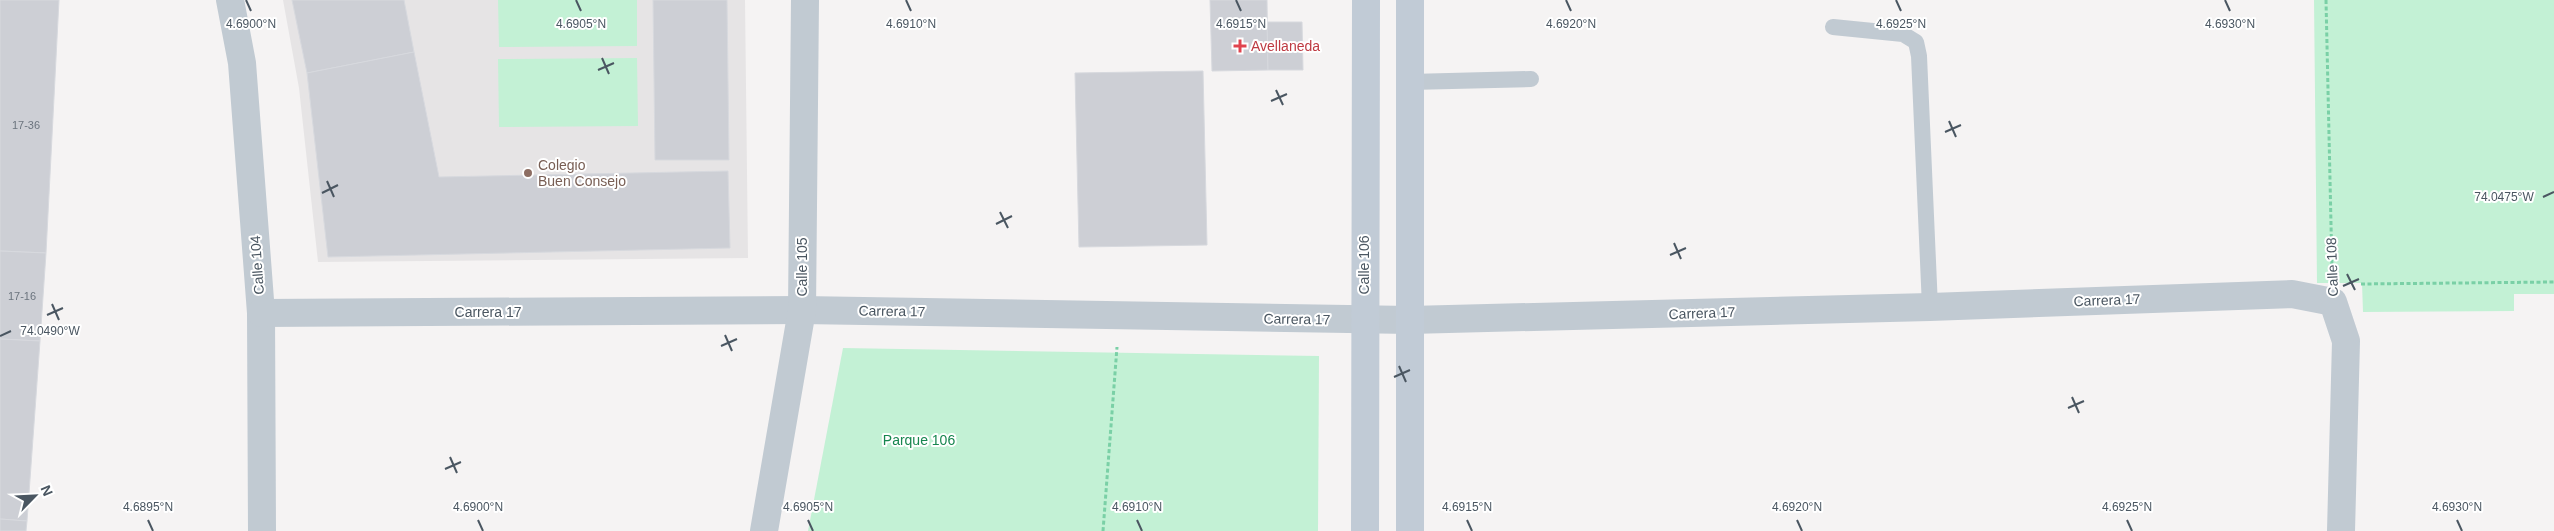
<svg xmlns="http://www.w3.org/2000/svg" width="2554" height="531" font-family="Arial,sans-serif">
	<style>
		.education { fill: #e6e4e5 }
		.green { fill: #c3f1d5 }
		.building { fill: #cdcfd5; stroke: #d7d9de }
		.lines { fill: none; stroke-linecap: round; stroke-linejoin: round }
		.path { stroke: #7ad0a6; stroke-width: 3; stroke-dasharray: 4 2.5; stroke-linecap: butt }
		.lane { stroke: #c1cad2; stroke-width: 16 }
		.street { stroke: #c1cad2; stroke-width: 28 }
		.secondary { stroke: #c1cbd6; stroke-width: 28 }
		.ticks { fill: none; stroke: #4a5661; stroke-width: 2 }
		.health-dot { fill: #e0444e; stroke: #fff; stroke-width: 2 }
		.education-dot { fill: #8d6e63; stroke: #fff; stroke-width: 2 }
		.labels { text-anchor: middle; stroke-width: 4; stroke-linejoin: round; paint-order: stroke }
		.number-label { font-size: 11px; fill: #6b747e }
		.health-label { font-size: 14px; fill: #be3a42; stroke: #fff; text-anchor: start }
		.education-label { font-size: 14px; fill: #785e54; stroke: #fff; text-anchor: start }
		.street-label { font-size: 14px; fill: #4a5661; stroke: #fff }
		.park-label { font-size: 14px; fill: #17864f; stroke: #fff }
		.ticks-label { font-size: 12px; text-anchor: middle; fill: #4a5661; stroke: #fff; stroke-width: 4; stroke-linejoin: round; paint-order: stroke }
	</style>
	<rect width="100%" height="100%" fill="#f5f3f3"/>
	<!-- education -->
	<path class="education" d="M283,0H745L748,258L318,262L299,88Z"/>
	<!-- green -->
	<g class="green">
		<path d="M498,0H637V46L499,47Z"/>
		<path d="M2314,0H2554V294H2514V311L2363,312L2362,283H2317Z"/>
		<path d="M637,58L638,126L499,127L498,59Z"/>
		<path d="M843,348L1319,356L1318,531H808Z"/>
	</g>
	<!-- building -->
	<g class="building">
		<path d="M0,0H59L46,253L0,251Z"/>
		<path d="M292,0H404L414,52L307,73Z"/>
		<path d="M653,0H727L729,160H655Z"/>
		<path d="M1210,0H1267L1268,70L1212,71Z"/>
		<path d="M1267,22H1302L1303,70H1268Z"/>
		<path d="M414,52L439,177L728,171L730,248L328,257L307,73Z"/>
		<path d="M1203,71L1207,245L1079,247L1075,73Z"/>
		<path d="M0,251L46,253L40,341L0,339Z"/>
		<path d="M0,339L40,341L27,521L0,519Z"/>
		<path d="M0,519L27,521L26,531H0Z"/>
	</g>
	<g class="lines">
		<!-- path -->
		<g class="path">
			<path d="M2326,0L2332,269"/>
			<path d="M2361,284L2554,282"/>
			<path d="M1103,531L1117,347"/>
		</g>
		<!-- lane -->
		<g class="lane">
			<path d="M1833,27L1903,34L1916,42L1919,56L1930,307"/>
			<path d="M1410,82L1531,79"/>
		</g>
		<!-- street -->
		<g class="street">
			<path d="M230,0L242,63L261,313L262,531"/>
			<path d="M261,313L802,310L1410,320L1930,307L2292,294L2333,302L2346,341L2341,531"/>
			<path d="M764,531L802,310L805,0"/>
		</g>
		<!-- secondary -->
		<g class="secondary">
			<path d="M1365,531L1366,0"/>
			<path d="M1410,531V0"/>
		</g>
	</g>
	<!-- ticks -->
	<path class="ticks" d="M246,0L251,11M576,0L581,11M906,0L911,11M1236,0L1241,11M1566,0L1571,11M1896,0L1901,11M2225,0L2230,11M602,58L609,74M598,70L614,63M1276,90L1283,105M1271,101L1287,94M1949,121L1956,137M1945,132L1961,125M327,181L334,197M322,193L338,185M2543,197L2554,192M1000,212L1008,228M996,224L1012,216M1674,243L1681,259M1670,255L1686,248M2347,274L2355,290M2343,286L2359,279M52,304L59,320M47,315L63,308M725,335L732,351M0,336L11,331M721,346L737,339M1399,366L1406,382M1394,377L1410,370M2072,397L2079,413M2068,408L2084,401M450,457L457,473M445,469L461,462M148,520L153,531M478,520L483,531M808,520L813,531M1137,520L1142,531M1467,520L1472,531M1797,520L1802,531M2127,520L2132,531M2457,520L2462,531"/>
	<!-- markers -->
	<path class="health-dot" d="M1237.5 38.5h5v5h5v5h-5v5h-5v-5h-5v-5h5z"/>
	<circle class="education-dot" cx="528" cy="173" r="5"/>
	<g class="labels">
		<!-- number labels -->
		<g class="number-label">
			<text x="26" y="129">17-36</text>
			<text x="22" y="300">17-16</text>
		</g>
		<!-- health labels -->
		<g class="health-label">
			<text x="1251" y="51">Avellaneda</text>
		</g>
		<!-- education labels -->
		<g class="education-label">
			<text x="538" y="170">Colegio<tspan x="538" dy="16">Buen Consejo</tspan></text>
		</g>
		<!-- street labels -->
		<g class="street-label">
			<text transform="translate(257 265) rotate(-94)" y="5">Calle 104</text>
			<text transform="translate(1364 265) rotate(-90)" y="5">Calle 106</text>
			<text transform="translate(802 267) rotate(-90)" y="5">Calle 105</text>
			<text transform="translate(2332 267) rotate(-92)" y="5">Calle 108</text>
			<text transform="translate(2107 300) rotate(-2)" y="5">Carrera 17</text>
			<text transform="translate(892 311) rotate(1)" y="5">Carrera 17</text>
			<text x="488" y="317">Carrera 17</text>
			<text transform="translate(1702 313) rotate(-2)" y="5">Carrera 17</text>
			<text transform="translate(1297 319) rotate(1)" y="5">Carrera 17</text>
		</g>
		<!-- park labels -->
		<g class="park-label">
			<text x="919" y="445">Parque 106</text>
		</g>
	</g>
	<g class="ticks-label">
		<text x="251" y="28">4.6900°N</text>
		<text x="581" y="28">4.6905°N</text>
		<text x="911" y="28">4.6910°N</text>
		<text x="1241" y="28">4.6915°N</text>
		<text x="1571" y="28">4.6920°N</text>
		<text x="1901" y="28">4.6925°N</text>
		<text x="2230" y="28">4.6930°N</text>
		<text x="2504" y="201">74.0475°W</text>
		<text x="50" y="335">74.0490°W</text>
		<text x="148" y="511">4.6895°N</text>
		<text x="478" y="511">4.6900°N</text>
		<text x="808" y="511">4.6905°N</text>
		<text x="1137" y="511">4.6910°N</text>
		<text x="1467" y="511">4.6915°N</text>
		<text x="1797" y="511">4.6920°N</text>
		<text x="2127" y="511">4.6925°N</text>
		<text x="2457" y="511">4.6930°N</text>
	</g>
	<!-- north arrow -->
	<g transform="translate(35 496) rotate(66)" stroke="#ffffff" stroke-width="4" paint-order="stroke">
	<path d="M0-4L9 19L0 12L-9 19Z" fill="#4a5661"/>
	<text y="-8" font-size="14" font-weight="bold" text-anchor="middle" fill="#4a5661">N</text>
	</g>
</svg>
